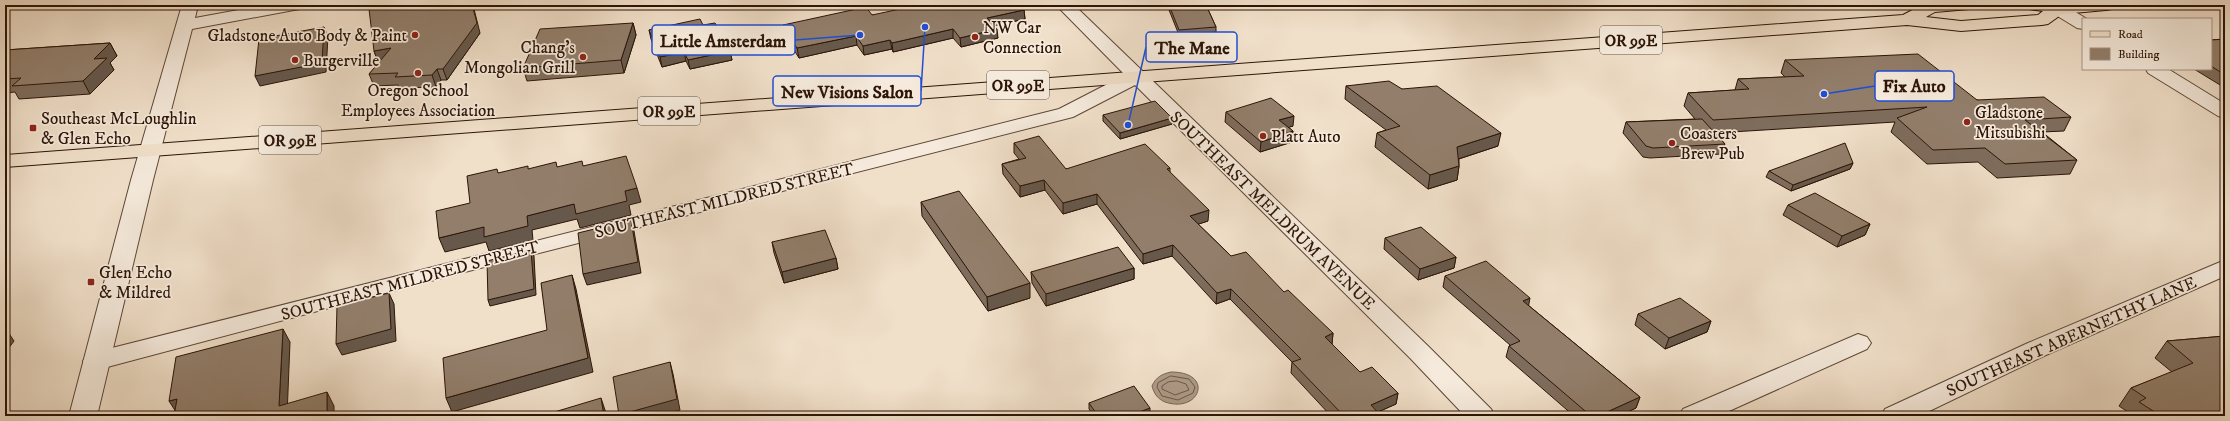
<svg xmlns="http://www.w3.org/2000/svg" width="2230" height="421" font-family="'IM FELL DW Pica',serif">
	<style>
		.water { fill: #ad9a87; stroke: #796453 }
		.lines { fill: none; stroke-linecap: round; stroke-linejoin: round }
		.shore { stroke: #6c5746; stroke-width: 1 }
		.minor-casing { stroke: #5d4737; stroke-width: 2 }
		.tertiary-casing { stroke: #5d4737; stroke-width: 2 }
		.primary-casing { stroke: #2c1406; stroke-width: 2 }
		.minor { fill: #f5eadc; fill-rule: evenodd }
		.tertiary { fill: #f5eadc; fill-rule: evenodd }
		.primary { fill: #f0dfc9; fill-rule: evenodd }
		.wall { fill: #7e6c5c; stroke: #2c1406 }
		.shaded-wall { fill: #66584b; stroke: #2c1406 }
		.building { fill: #927e6b; stroke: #2c1406 }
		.poi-dot { fill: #8f2418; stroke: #f5eadc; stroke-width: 1.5 }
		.labels { text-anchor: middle; stroke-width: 3.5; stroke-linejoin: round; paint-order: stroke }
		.shield { fill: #f5eadc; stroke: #685446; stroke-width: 1 }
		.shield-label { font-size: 16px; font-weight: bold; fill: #2c1406 }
		.poi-label { font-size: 17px; fill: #2c1406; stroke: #f5eadc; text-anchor: start }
		.street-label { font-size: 17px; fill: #2c1406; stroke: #f5eadc }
		.leader { fill: none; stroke: #1d4ed8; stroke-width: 1.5 }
		.callout-dot { fill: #1d4ed8; stroke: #f5eadc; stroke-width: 1.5 }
		.callout { fill: #f5eadc; stroke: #1d4ed8; stroke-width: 1.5 }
		.callout-label { font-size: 18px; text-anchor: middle; font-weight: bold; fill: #2c1406 }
	</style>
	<rect width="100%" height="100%" fill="#f0dfc9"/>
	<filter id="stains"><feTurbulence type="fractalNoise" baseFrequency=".005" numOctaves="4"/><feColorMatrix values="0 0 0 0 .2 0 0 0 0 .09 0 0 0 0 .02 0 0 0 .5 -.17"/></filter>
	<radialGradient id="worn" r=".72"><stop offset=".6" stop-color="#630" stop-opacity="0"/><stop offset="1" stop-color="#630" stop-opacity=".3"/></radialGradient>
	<!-- water -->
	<path class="water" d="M1171,372C1215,372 1200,414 1165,402C1158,399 1154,394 1152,386C1156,377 1162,374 1171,372Z"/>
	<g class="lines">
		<!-- shore -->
		<g class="shore">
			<path d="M1171,376L1189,379L1195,387L1193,393L1178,400L1162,396L1157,387L1158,383Z"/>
			<path d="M1177,381L1186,384L1189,390L1175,395L1162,389V386L1168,382Z"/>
		</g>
		<defs>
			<g id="minor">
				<path d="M1056,5H1074L1428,346L1491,409L1495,416H1465L1410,358L1135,85L1073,117L453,275L96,370L87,367L83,361L87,355L96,352L1059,109L1125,75Z"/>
				<path d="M2044,5H2064L2087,19H2083V29L2077,28L2046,9Z"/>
				<path d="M2146,69H2168L2225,104V118L2218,116L2148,73Z"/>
				<path d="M2225,260V276L2046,355L1919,416H1881L1885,409L2028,343Z"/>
				<path d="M1858,334L1867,337L1871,343L1867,349L1718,416H1679L1683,409Z"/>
			</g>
			<path id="tertiary" d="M182,5H198L195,18L266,5H302L300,9L294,10L192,29L153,180L97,416H69L131,180Z"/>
			<path id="primary" d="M1922,5H1971L1969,9L1935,12L1926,17L1961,21L2038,15L2043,11L2029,9L2027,5H2114L2112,9L2106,10L2062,14L2048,24L2042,25L1961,31L1907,25L5,167V155L1903,15Z"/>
		</defs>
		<!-- minor casing -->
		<use href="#minor" class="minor-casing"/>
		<!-- tertiary casing -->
		<use href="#tertiary" class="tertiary-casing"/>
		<!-- primary casing -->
		<use href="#primary" class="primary-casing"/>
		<!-- minor -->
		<use href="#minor" class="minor"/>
		<!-- tertiary -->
		<use href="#tertiary" class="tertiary"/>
		<!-- primary -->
		<use href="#primary" class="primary"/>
	</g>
	<!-- wall -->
	<g class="wall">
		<path d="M1167,5H1206L1216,27V32L1179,35Z"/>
		<path d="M1024,10L1025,19L994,26L998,38L961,47L953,38L893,52L892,49L864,55L857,45L799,58L784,34L783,25L872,15Z"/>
		<path d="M633,23L636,35L624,73L527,81L523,68Z"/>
		<path d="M703,25L730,51L732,60L690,69L686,61L662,67L651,39L649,30Z"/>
		<path d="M480,33L447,80H441L436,87L399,88L398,85L374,86L369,74L380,62H378L374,51Z"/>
		<path d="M2225,39V88L2194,69H2211V40Z"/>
		<path d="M110,43L117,56L110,63L114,70L90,94L19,99L15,92L5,93V50Z"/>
		<path d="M1785,60L1977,100L2071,117L2064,131L2042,132L2077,160L2070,174L1997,178L1978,162L1927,164L1891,132L1895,122L1715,133L1725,144L1721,154L1650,158L1643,157L1623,133L1626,122L1695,119L1684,106L1688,93L1735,90L1738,79L1785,77L1781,73Z"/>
		<path d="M1346,86L1402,89L1498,146L1459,159V166L1457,180L1428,189L1375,147L1377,133L1386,130L1345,99Z"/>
		<path d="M1226,112L1293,126L1288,127L1293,131L1292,142L1260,152L1225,122Z"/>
		<path d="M1103,115L1172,124L1120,139L1103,121Z"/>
		<path d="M1014,143L1066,169L1170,168V172L1208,221L1198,224L1231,256L1284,292L1333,333L1332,344L1360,372L1398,393L1396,404L1378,412L1381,416H1331L1291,373L1292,362L1230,299L1216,304L1172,256L1143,264L1097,204L1063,214L1045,190L1020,197L1003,174L1002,164L1019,159L1014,153Z"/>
		<path d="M1853,163L1850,169L1791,191L1766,177L1769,171Z"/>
		<path d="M921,202L1030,298L988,311L922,216Z"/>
		<path d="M1788,205L1870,224L1865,235L1837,247L1783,215Z"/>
		<path d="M1385,238L1456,257L1454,268L1418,280L1384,249Z"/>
		<path d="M772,242L836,258L838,269L784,283L774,253Z"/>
		<path d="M1134,268V279L1046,306L1032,283L1031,272Z"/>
		<path d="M1445,276L1528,305L1640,397L1636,408L1619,416H1574L1506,357L1509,346L1510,345L1443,287Z"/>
		<path d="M1638,314L1711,321L1707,332L1665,349L1635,325Z"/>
		<path d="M2225,336V416H2129L2131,414L2119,406L2131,388L2172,372L2155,358L2167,341Z"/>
		<path d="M1089,403L1150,414L1145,416H1094L1089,409Z"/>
	</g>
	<!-- shaded-wall -->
	<g class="shaded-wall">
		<path d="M472,5H473L480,33L447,80L443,69Z"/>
		<path d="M1024,10L1025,19L988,27L987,18Z"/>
		<path d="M633,23L636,35L624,73L621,60Z"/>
		<path d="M324,27L328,36L326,72L260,86L255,76Z"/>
		<path d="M953,29V38L893,52L892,43Z"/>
		<path d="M997,29L998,38L961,47L960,38Z"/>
		<path d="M856,36L857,45L799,58L797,48Z"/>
		<path d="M890,40L892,49L864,55L863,46Z"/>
		<path d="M110,43L117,56L110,63L114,70L90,94L83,81L94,59Z"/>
		<path d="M391,48L395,59L378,62L374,51Z"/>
		<path d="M730,51L732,60L690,69L688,60Z"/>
		<path d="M684,52L686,61L662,67L660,57Z"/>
		<path d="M437,69L441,80L436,87L432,75Z"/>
		<path d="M1294,116L1293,126L1278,131L1279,120Z"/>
		<path d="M1172,118V124L1120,139V133Z"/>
		<path d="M1293,131L1292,142L1260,152L1261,142Z"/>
		<path d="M1501,133L1498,146L1455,160L1457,147Z"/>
		<path d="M1853,163L1850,169L1791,191L1793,185Z"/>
		<path d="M1459,166L1457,180L1428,189L1430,175Z"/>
		<path d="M1044,180L1045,190L1020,197V186Z"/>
		<path d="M637,188L641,202L629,205L631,215L580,228L577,219L532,230L533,240L489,251L486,242L445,252L439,238Z"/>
		<path d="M1097,194V204L1063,214V203Z"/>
		<path d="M1209,210L1208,221L1190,227V216Z"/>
		<path d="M631,220L634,231L641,273L587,285L583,274Z"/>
		<path d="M1870,224L1865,235L1837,247L1842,236Z"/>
		<path d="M1173,245L1172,256L1143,264V254Z"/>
		<path d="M531,250L534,256L536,295L490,306L488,300Z"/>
		<path d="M1456,257L1454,268L1418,280L1420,269Z"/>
		<path d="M836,258L838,269L784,283L782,272Z"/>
		<path d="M1134,268V279L1046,306V294Z"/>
		<path d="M572,275L576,289L593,372L452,412L446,398L588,358Z"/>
		<path d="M1030,283V298L988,311L987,297Z"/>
		<path d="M1231,289L1230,299L1216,304L1217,293Z"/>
		<path d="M389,293L394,304L396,341L342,355L336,344Z"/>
		<path d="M1530,298L1528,309L1523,301Z"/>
		<path d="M1711,321L1707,332L1665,349L1669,338Z"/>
		<path d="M6,329L14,341L5,353V330Z"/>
		<path d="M283,329L290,342L287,416L279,406Z"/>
		<path d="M1333,333L1332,344L1325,337Z"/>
		<path d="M670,362L673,374L680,410L660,416H620L619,415Z"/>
		<path d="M327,392L334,406V416H327Z"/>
		<path d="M1398,393L1396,404L1369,416L1371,405Z"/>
		<path d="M1640,397L1636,408L1619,416H1598Z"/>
		<path d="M601,398L607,416H604Z"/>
		<path d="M177,399L178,415L169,401Z"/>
		<path d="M1150,408V414L1145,416H1129Z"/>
	</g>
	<!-- building -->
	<g class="building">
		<path d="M390,5H472L477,23L443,69H437L432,75L395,77L398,73L369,74L391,48L374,51L369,9Z"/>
		<path d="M919,5H1020L1024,10L987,18L997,29L960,38L953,29L892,43L890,40L863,46L856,36L797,48L783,25L866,7L872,15Z"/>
		<path d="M1169,5H1206L1216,27L1179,30Z"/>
		<path d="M700,19L703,25L715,23L730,51L688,60L684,52L660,57L649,30Z"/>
		<path d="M633,23L621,60L523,68L540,29Z"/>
		<path d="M324,27L322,63L255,76L259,39Z"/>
		<path d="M2225,39V75L2211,66V40Z"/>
		<path d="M110,43L94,59L107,58L83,81L12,86L21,78L5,79V50Z"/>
		<path d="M1918,54L1977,100L2044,97L2071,117L2025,120L2077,160L2005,164L1985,148L1933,150L1897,118L1927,107L1713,120L1688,93L1749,89L1738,79L1804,76L1785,60Z"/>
		<path d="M1389,81L1402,89L1437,86L1501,133L1457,147L1459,166L1430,175L1377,133L1400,126L1346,86Z"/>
		<path d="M1271,98L1294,116L1279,120L1293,131L1261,142L1226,112Z"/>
		<path d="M1155,101L1172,118L1120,133L1103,115Z"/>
		<path d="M1702,119L1725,144L1653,148L1646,146L1626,122Z"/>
		<path d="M1039,136L1066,169L1145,144L1170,168L1167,169L1209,210L1190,216L1231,256L1246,252L1284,292L1288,290L1333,333L1325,337L1360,372L1372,367L1398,393L1371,405L1381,416H1344L1292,362L1301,359L1231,289L1217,293L1173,245L1143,254L1097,194L1063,203L1044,180L1020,186L1002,164L1026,158L1014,143Z"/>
		<path d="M1845,143L1853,163L1793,185L1769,171Z"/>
		<path d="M626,156L637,188L625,191L627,201L576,214L574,204L527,216L528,226L484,237V227L439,238L436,211L470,203L467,176L497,169L498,173L528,166V169L556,162L557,167L582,161L583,166Z"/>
		<path d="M959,191L1030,283L987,297L921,202Z"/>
		<path d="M1815,193L1870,224L1842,236L1788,205Z"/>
		<path d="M631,220L638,262L583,274L578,233Z"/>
		<path d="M1421,227L1456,257L1420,269L1385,238Z"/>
		<path d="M825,230L836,258L782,272L772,242Z"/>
		<path d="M1118,247L1134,268L1046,294L1031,272Z"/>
		<path d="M531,250L534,289L488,300L487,261Z"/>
		<path d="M1486,261L1530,298L1523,301L1640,397L1598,416H1591L1509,346L1520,341L1445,276Z"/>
		<path d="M572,275L588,358L446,398L443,358L547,330L541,283Z"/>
		<path d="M389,293L391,329L336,344L337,306Z"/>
		<path d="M1680,298L1711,321L1669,338L1638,314Z"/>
		<path d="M283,329L279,406L327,392V416H174L177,399L169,401L176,357Z"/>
		<path d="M2225,336V416H2161L2139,402L2146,398L2131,388L2193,363L2167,341Z"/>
		<path d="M670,362L677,399L619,415L613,377Z"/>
		<path d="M1134,386L1150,408L1129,416H1098L1089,403Z"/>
		<path d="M601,398L604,416H541Z"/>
		<path d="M1253,414L1255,416H1248Z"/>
	</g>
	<!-- markers -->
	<g class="poi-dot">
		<circle cx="415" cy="35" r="4"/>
		<circle cx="975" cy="37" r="4"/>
		<circle cx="583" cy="57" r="4"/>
		<circle cx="295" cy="60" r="4"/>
		<circle cx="418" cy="73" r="4"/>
		<circle cx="1967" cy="122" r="4"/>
		<rect x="29" y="124" width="8" height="8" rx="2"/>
		<circle cx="1263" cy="136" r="4"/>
		<circle cx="1672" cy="143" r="4"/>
		<rect x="87" y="278" width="8" height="8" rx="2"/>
	</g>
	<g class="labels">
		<!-- shield labels -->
		<g class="shield">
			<rect x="1600" y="26" width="62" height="28" rx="3"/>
			<rect x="987" y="71" width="62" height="28" rx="3"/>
			<rect x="638" y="97" width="62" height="28" rx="3"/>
			<rect x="259" y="126" width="62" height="28" rx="3"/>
		</g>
		<g class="shield-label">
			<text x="1631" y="46">OR 99E</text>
			<text x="1018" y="91">OR 99E</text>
			<text x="669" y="117">OR 99E</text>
			<text x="290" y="146">OR 99E</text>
		</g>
		<!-- poi labels -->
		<g class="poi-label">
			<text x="983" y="33">NW Car<tspan x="983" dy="20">Connection</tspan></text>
			<text x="407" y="41" text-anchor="end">Gladstone Auto Body &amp; Paint</text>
			<text x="575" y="53" text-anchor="end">Chang's<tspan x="575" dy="20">Mongolian Grill</tspan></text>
			<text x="303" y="66">Burgerville</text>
			<text x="418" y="96" text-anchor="middle">Oregon School<tspan x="418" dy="20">Employees Association</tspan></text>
			<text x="1975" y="118">Gladstone<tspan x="1975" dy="20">Mitsubishi</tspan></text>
			<text x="41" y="124">Southeast McLoughlin<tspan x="41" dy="20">&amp; Glen Echo</tspan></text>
			<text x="1680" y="139">Coasters<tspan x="1680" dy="20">Brew Pub</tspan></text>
			<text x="1271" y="142">Platt Auto</text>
			<text x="99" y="278">Glen Echo<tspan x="99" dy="20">&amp; Mildred</tspan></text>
		</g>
		<!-- street labels -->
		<g class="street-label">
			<text transform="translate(724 200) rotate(-14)" y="6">SOUTHEAST MILDRED STREET</text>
			<text transform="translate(1273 210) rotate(44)" y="6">SOUTHEAST MELDRUM AVENUE</text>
			<text transform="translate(410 280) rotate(-15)" y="6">SOUTHEAST MILDRED STREET</text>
			<text transform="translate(2071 336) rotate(-24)" y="6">SOUTHEAST ABERNETHY LANE</text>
		</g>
	</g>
	<!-- callouts -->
	<path class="leader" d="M860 35L795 40M1128 125L1146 47M1824 94L1875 86M925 27L921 91"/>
	<g class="callout-dot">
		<circle cx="860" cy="35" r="4"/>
		<circle cx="1128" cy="125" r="4"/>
		<circle cx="1824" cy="94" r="4"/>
		<circle cx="925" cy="27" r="4"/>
	</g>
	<g class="callout">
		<rect x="652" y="25" width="143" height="30" rx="4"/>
		<rect x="1146" y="32" width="91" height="30" rx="4"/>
		<rect x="1875" y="71" width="79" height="30" rx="4"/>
		<rect x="773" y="76" width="148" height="30" rx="4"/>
	</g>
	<g class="callout-label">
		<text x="723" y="47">Little Amsterdam</text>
		<text x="1192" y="54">The Mane</text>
		<text x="1914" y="92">Fix Auto</text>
		<text x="847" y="98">New Visions Salon</text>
	</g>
	<!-- margin -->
	<rect width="2230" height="421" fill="none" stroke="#f0dfc9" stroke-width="20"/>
	<rect x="6" y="6" width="2218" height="409" fill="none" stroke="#2c1406" stroke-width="2"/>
	<rect x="10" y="10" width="2210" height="401" fill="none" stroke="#2c1406"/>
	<!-- legend -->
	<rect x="2082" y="18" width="130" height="52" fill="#f5eadc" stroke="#a59486"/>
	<rect x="2090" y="31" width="20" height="6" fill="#f0dfc9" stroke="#a59486"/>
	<text x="2118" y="38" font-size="12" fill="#2c1406">Road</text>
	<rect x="2090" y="48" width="20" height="12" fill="#927e6b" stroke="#a59486"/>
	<text x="2118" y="58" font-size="12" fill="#2c1406">Building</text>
	<rect width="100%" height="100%" filter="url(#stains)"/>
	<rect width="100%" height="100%" fill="url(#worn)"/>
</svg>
